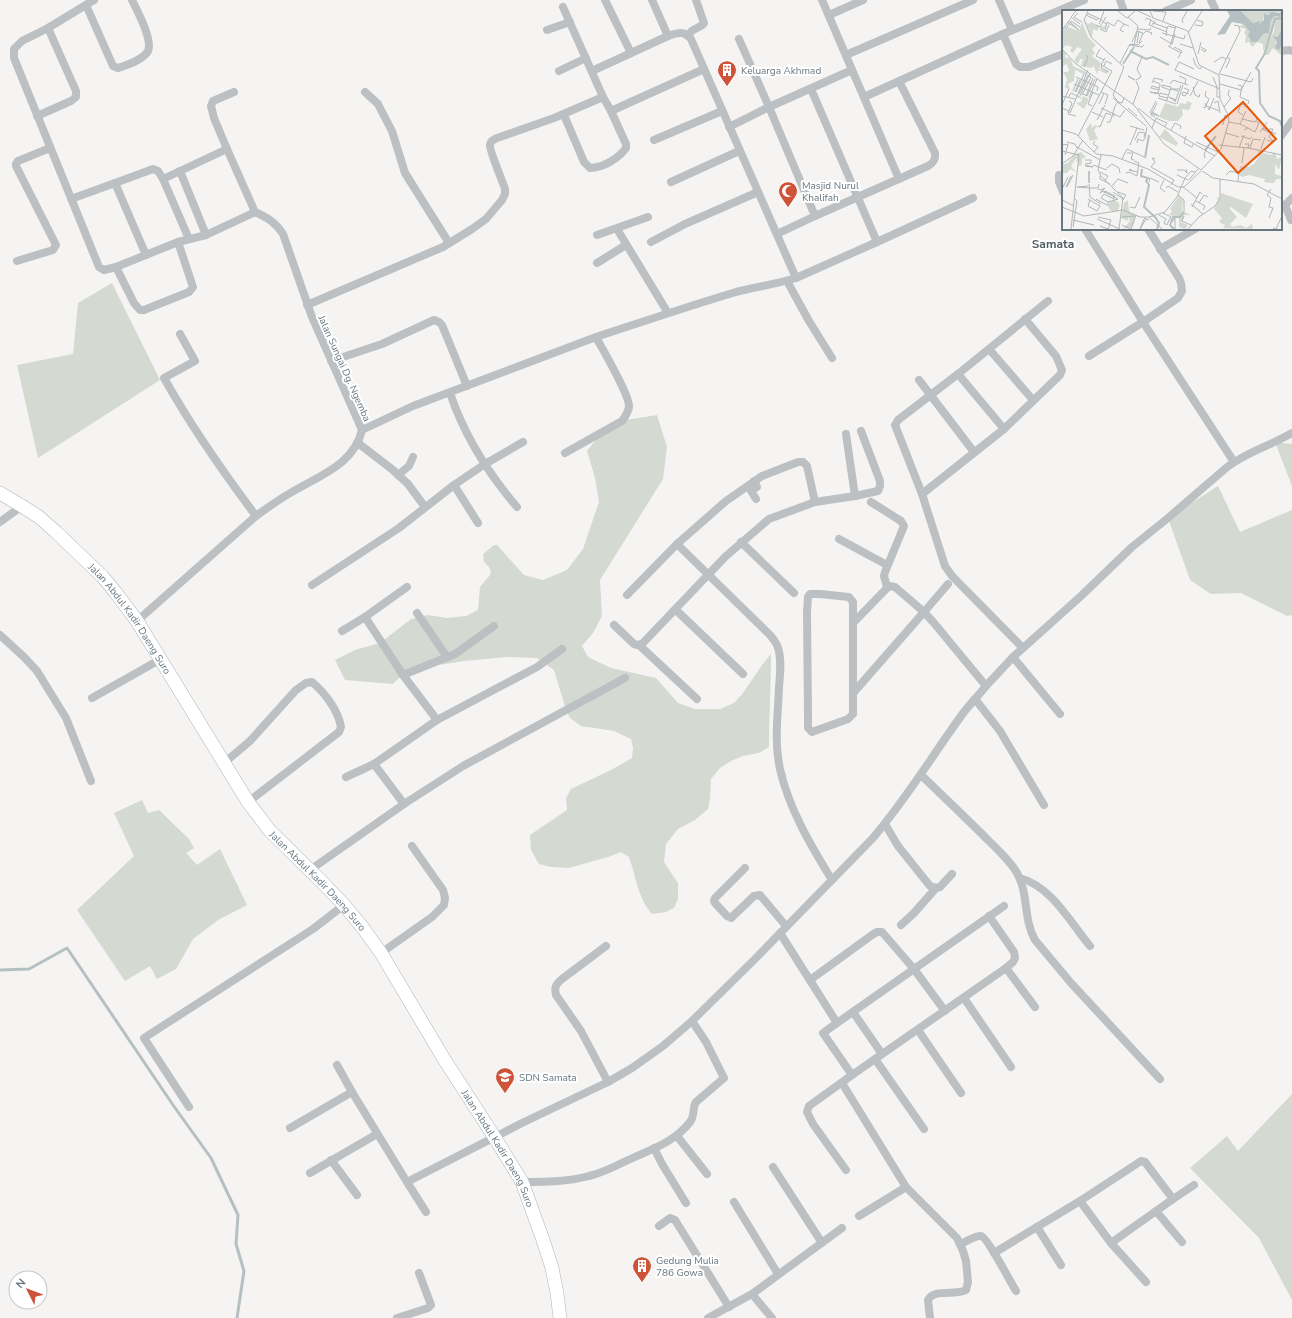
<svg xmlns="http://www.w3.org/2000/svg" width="1292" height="1318" font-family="'Nunito Sans',sans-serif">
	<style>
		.green { fill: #d4d9d1 }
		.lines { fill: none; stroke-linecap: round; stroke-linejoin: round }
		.stream { stroke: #b5c0c3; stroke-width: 3 }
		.primary-casing { stroke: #b0b4b7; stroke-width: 14 }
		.minor { stroke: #bcc0c3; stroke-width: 8 }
		.primary { stroke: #fff; stroke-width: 13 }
		.labels { text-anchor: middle; stroke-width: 4; stroke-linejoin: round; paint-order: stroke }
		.poi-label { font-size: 10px; fill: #67767f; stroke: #fff; text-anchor: start }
		.street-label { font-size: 10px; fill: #67767f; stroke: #fff }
		.quarter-label { font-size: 12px; font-weight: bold; fill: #545f65; stroke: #fff }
		.inset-river { fill: none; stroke: #b5c0c3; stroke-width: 2 }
		.inset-road { fill: none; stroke: #afb7ba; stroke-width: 1 }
		.view { fill: #e8590c; fill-opacity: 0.15; stroke: #e8590c; stroke-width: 2 }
		.inset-edge { fill: none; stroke: #67767f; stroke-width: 2 }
	</style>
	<rect width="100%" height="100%" fill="#f5f4f2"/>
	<!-- green -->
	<g class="green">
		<path d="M112,283L160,380L38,458L17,365L73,354L78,303Z"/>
		<path d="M657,415L667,447L663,479L600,580L602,616L593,633L582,646L588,657L611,668L656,678L678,703L695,709H720L734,703L743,693L762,665L771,654C771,685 769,716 769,747L759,753L743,756L731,761L720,768L711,779L710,799L708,809L695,820L678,829L666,844L664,862L678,883V899L674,908L666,912L652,914C638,898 636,877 629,857L621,852L608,857L569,868L551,867L539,864L531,850L530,835L567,810L566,798L571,789L611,770L632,758L633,748L631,739L614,731L581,726L570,718L566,710L554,670L537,658L508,657L464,661L414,669L401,676L393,684L345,680L335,660L355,650L380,643L411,619L428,615L447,618L466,616L478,610L480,587L490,575L491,572L489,567L484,562L483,554L494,545H497L524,575L543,580L567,570L583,549L599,502L595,478L587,451L601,433L626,420Z"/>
		<path d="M1275,442L1292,444V486Z"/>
		<path d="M1218,486L1240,532L1292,510V615L1287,616L1241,593L1211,594L1190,580L1168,518Z"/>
		<path d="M142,800L148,813L159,810L189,839L194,848L186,853L197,865L220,849L247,905L218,920L193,939L176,969L157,979L150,966L125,981L77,910L134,856L114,813Z"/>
		<path d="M1292,1094V1300L1259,1238L1190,1168L1227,1136L1238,1151Z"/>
	</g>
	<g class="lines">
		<!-- stream -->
		<path class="stream" d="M0,970L29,969L67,948L173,1105L211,1158L238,1215L236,1244L244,1271L237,1318"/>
		<defs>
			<g id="primary">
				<path id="s1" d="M0,493L22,506L39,517L56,532L103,577L116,593L137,621L248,802L270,831L323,883L344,905L363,928L381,953L444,1059L495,1138L522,1182L543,1240L552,1268L557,1293L560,1318"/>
			</g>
		</defs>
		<!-- primary casing -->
		<use href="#primary" class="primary-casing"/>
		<!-- minor -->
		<g class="minor">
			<path d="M94,0L48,28L22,41L14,49V58L99,267L104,270L116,267L178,242L206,235L255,212"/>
			<path d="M605,0L631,53"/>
			<path d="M652,0L668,36"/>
			<path d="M822,0L899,179"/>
			<path d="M999,0L1012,30"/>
			<path d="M1120,0L1124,11"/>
			<path d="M1211,0L1216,11"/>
			<path d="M86,5L113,66L118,68C127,65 143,60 148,51C153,40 137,10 132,0"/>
			<path d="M1166,11L1191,0"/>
			<path d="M829,15L863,0"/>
			<path d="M547,30L570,22"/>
			<path d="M1003,34L1016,64L1020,67H1029L1063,54"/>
			<path d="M688,36C691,28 700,29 704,23L696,0"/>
			<path d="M739,39L769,107L815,216"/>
			<path d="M1281,51L1289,50L1292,51"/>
			<path d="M846,55L973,0"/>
			<path d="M559,71L586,58"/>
			<path d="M592,71L668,36C677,33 684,30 691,39L796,278C776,284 756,287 736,292C689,306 642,322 596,337"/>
			<path d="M365,92L378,104L382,112L392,131L405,173L449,243"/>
			<path d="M603,97L611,111L704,69"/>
			<path d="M864,97L1003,34L1084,0"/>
			<path d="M564,115L584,162L590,168C603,168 619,158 626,148V144L611,111"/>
			<path d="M37,116L71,101L76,97V91L48,28"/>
			<path d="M729,127L769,107L852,70"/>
			<path d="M1281,136L1292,121"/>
			<path d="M654,140L722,111"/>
			<path d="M180,171L206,235"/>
			<path d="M1059,175V182L1063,192"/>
			<path d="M163,179L227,149"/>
			<path d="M671,182L739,151"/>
			<path d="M115,183L153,169L158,171L163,179L189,239"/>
			<path d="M71,199L115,183L146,255"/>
			<path d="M1291,220L1285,205L1292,198"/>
			<path d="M617,229L668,313"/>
			<path d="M1085,229L1143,322L1234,462"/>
			<path d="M777,234L815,216L928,166C933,163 936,160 935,153L899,81"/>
			<path d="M597,235L648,217"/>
			<path d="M651,242L685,224L758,192"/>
			<path d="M877,242L973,198"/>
			<path d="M1160,249L1195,229"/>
			<path d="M17,261L53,250L56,245L16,166V164L18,161L50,148"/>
			<path d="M597,263L626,245"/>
			<path d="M116,267L134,303L140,310H144L189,292L193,287L178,242"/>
			<path d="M796,278L877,242L811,89"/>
			<path d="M787,281L809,321L832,358"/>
			<path d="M307,305L443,247L472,229L486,219L502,200L505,194V189C503,182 489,150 490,145C490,141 493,140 497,138L554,118L603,97L563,7"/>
			<path d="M180,334L195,361L164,378C191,426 223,472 256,516"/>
			<path d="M989,349L1033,400"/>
			<path d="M1089,356L1143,322L1178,298L1182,291L1181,283L1179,278L1148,229"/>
			<path d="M331,361L382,344L434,320L439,322L442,325L467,386"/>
			<path d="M958,374L1004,429"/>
			<path d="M919,380L974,452"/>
			<path d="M450,393C464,435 488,473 517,507"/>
			<path d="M362,430L413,406L596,337C603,350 630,396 629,407C628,413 625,417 622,421L565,453"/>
			<path d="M358,443L393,470L408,484L425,507"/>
			<path d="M398,475L409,466L413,457"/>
			<path d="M754,481L757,487L751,491L756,499"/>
			<path d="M454,485L478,523"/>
			<path d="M922,494L1004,429L1060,375L1062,370L1056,356L1025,319"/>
			<path d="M855,496L878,491L880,486V481L861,431"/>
			<path d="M871,502L901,521L904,526L885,572L884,576L887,587"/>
			<path d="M0,522L22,506"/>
			<path d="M839,539L887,565"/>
			<path d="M741,542L794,593"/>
			<path d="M677,544L770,635C773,639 777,643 778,648C782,660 780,675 779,687C778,714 774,742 780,769C789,809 811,846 832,880"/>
			<path d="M312,585L399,528L454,485L485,464L523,442"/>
			<path d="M810,594H820L849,597L853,602V714L848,719L812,732L808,728V715L807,612L808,597Z"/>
			<path d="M627,595L677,544L726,501L762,476L798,462H803L807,466L815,502"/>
			<path d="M676,610L743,674"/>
			<path d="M417,613L447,657"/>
			<path d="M365,617L403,675L437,720"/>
			<path d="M137,621L256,516C271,505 285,495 301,487C326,473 355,461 362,430L312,317L283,234C275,222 268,218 255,212L227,149L214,118L211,106L213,101L234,92"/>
			<path d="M853,623L889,586L895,587L924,612L948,584"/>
			<path d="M614,625L634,644L637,645L642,644L725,557L769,519L815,502L855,496L846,434"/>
			<path d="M342,631L365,617L407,587"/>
			<path d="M0,635L24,657L37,671L66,718L91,781"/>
			<path d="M639,645L697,699"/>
			<path d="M1023,648L952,576L945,566L922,494L895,425L898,420L958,374L1048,301"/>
			<path d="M1013,657L1060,714"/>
			<path d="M403,675L455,654L494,626"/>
			<path d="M986,686L1013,657L1081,596L1132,547L1168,518L1226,468C1246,452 1270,446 1292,433"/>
			<path d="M92,698L161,659"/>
			<path d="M975,699L1000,731L1044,805"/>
			<path d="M224,763L250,741L296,690L306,683L312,682C325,693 338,710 341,727L339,732L248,802"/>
			<path d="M374,764L404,804"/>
			<path d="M921,775C945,798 968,820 991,843C1000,852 1011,862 1017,873C1029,894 1023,919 1035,940L1071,983L1160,1079"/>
			<path d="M346,777L374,764L437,720L537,667L562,649"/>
			<path d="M885,824L898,846L930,886L936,888L940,887L952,874"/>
			<path d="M745,868L715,898L714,901L715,903L727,916L731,918L754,896L760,895L786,926"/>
			<path d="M310,870L404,804L463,766L625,678"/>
			<path d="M1020,878C1052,887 1070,922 1090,946"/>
			<path d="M901,925L914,913L936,888"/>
			<path d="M780,933L837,1023L823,1033L852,1075L809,1106L807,1112L813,1124L846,1170"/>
			<path d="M606,946L562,979C556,984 554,987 556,995L581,1031L608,1082"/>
			<path d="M381,953L432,917L444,905L445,898L443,890L412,846"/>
			<path d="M1006,968L1035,1007"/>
			<path d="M810,980L872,935L877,932H882L914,969L945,1011"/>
			<path d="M964,998L1011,1067"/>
			<path d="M853,1012L882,1054"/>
			<path d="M837,1023L1004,906"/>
			<path d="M918,1030L961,1093"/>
			<path d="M875,1059L924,1129"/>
			<path d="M337,1065L352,1092L407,1182"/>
			<path d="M852,1075L1006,968L1013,962L1015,958L1014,952L989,916"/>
			<path d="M842,1083L906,1187L957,1238L963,1251L966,1261L968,1282L966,1290C955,1296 935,1288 928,1300L930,1318"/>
			<path d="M189,1107L144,1038L313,929L344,905"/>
			<path d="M290,1128L352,1092"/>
			<path d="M677,1136L707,1174"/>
			<path d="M654,1148L662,1164L686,1203"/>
			<path d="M331,1160L357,1195"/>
			<path d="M773,1167L822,1243"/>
			<path d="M310,1173L377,1134"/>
			<path d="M522,1182C544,1182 567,1182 589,1176C602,1173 614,1167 626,1161C649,1150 674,1143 690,1122C695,1116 692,1108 696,1102L724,1078L706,1042L692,1021"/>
			<path d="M1080,1201L1111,1243"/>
			<path d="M734,1202L778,1274"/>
			<path d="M1156,1211L1182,1242"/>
			<path d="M426,1212L407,1182L522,1123L608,1082L632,1068L663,1046L692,1021L755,959L872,839C906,800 933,754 964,712C971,703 979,695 986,686L934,623L924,612L854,692"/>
			<path d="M859,1216L906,1187"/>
			<path d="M659,1226L670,1218L675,1220L729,1307"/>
			<path d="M1037,1227L1061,1265"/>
			<path d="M961,1244C964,1242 978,1235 981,1236C987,1237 1011,1283 1016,1291"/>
			<path d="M994,1253L1080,1201L1141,1161L1145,1162L1173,1199L1194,1185"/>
			<path d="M1146,1282L1111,1243L1173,1199"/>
			<path d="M752,1294L772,1318"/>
			<path d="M397,1318L428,1308L431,1305L419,1273"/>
			<path d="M708,1318L752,1294L842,1228"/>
		</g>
		<!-- primary -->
		<use href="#primary" class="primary"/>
	</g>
	<!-- icons -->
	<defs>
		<symbol id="building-pin" viewBox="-11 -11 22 30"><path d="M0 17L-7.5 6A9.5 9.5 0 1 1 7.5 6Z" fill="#cd5339" stroke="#fff"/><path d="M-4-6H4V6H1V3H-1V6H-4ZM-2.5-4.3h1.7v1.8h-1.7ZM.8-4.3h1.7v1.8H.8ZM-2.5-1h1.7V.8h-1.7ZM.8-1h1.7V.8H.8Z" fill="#fff"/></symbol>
		<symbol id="mosque-pin" viewBox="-11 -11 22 30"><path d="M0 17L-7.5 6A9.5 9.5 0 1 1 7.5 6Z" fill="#cd5339" stroke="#fff"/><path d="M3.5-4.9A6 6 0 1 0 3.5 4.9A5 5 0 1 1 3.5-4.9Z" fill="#fff"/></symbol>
		<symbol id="school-pin" viewBox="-11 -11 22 30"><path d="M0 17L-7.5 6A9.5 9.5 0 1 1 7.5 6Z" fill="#cd5339" stroke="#fff"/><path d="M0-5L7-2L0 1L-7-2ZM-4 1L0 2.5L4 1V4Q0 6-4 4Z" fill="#fff"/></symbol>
	</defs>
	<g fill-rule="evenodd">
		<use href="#building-pin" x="716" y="59" width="22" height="30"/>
		<use href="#mosque-pin" x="777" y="180" width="22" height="30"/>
		<use href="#school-pin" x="494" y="1066" width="22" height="30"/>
		<use href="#building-pin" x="631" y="1255" width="22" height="30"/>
	</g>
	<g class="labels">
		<!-- poi labels -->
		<g class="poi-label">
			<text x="741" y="74">Keluarga Akhmad</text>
			<text x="802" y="189">Masjid Nurul<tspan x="802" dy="12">Khalifah</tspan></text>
			<text x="519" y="1081">SDN Samata</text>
			<text x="656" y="1264">Gedung Mulia<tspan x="656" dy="12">786 Gowa</tspan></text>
		</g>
		<!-- street labels -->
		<g class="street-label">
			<text transform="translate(345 368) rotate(66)" y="4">Jalan Sungai Dg. Ngemba</text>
			<text dy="4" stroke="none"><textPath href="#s1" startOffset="183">Jalan Abdul Kadir Daeng Suro</textPath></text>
			<text dy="4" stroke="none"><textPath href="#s1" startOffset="507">Jalan Abdul Kadir Daeng Suro</textPath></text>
			<text dy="4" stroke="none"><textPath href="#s1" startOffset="831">Jalan Abdul Kadir Daeng Suro</textPath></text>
		</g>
		<!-- quarter labels -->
		<g class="quarter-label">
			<text x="1053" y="248">Samata</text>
		</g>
	</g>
	<!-- overview -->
	<g transform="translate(1062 10)">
		<rect width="220" height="220" fill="#f5f4f2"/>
		<path d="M179,1H220V8L212,10L211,22L201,41V34L195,32L190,37L187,32L183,33L184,25L182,23L184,19L177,17L181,14L188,22L187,30L195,31L200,24L207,23L209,10L212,6L218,7V2L202,5L201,11L204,15L200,17L197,12L191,13ZM213,9H220L219,24L216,27L212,26L215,35L213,38L216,40L220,34V46L211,38L206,45H203V38L212,22ZM23,10L26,14L30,12L38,17L45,16L41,20L37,17L35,21L31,19L30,28ZM20,12L26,27L34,35L30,39L33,43L30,46L39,53L37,59L46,61L45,64L36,60L35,64L31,55L30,58L19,56L21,49H18L16,54L12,50L20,39L15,37L11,43L8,41L10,37L4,35L0,39L1,19L3,16L17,21ZM1,41L4,43L3,47L9,49L11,56L24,62V65L13,60L12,71L6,74L8,79L3,78L5,69L1,62H6L7,60L5,54L0,56ZM21,86L27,89L22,99L14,93L19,92ZM125,91L130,93L127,100L120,99L121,105L116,111H107L97,107L103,93L116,97L118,93L124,94ZM29,113L30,118L33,115L36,116L32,120L36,129L28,131L24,119ZM103,119L116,133L114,136L97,127ZM196,139L199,142L201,140V143L209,145L213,142L215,149L220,147L217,160L213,154V164L220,166V169H214L212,173H207L202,172L203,169L187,165L180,167L177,164L178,156L186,157L192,154L197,147ZM19,142L24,147L20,149V155L16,156V151L13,152L15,150L14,148L9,156L14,162L8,159L5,163H0V155L6,153L13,144ZM159,183L191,194L184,208L169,197L167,198L175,207L168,214L170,217L179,215L184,218L190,214L191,219L161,218L163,215L157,212L160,208L152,199L157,190L153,187L158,188ZM117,186L121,190L120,201L129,205H122L119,212L126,215L123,219L117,217V207L107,205L110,201L108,199ZM66,190L67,202L72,204L73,209L70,217L61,219L68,211L67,207L66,211L59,208L62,193ZM46.5 196a5.5 5.5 0 1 1 11 0a5.5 5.5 0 1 1-11 0Z" fill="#d4d9d1"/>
		<path d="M165,1H179L191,13L198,11L197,14L202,10V3L206,5L209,2L219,3L218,7L213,6L209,10L207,23L201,24L195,32H189L186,25L188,22L181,14L175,13L170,12L163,24L155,25L168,6ZM220,19V34L217,40L213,38L215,32L211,26L216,27Z" fill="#b5c0c3"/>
		<path class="inset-river" d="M68,41L84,49L91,47L107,55M202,45L194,58L197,61L198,93L207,106L218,111L220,117M202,45L213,9L220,8M61,54L72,37M143,140L154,126M83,148L87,125M80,159L79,166L86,168L84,171L87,175L82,197L94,208L97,213L95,219M112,219L108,215L111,207H118L122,202"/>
		<path class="inset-road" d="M14,1L9,7L18,14M26,1L22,10L29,27L62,57L51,85L56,92M56,1L65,8L73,1M76,1L89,7M88,1L91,8L126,21L137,55L157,65L158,89L166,105L167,111L159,139L139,160M91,1L104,2L101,11M16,3L12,7L20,12M25,3L36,8M24,5L35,10L37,8L44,14M66,7L76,16L72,36M83,10L85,8L94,13M89,10L87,15L105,22L104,26M5,12L17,20L8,12M121,13L120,10L125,1M37,14L42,1M34,15L38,17L44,7M90,15L91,13L105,18M133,15L140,16L141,12L135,10M5,17L9,11L18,17M38,19L44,22L47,15M76,19L88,20L89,18M0,20L9,8M43,20L45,12L52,16L56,10L62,14M75,21L81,23L77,33M62,22L58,20L62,14L67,16M104,22L106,16L113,18M100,23L122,29L123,25M126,23L140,1M81,24L84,21L90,23L89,25M98,27L110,34L113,24M70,32L75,21M75,33L77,21M68,34L76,35L80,31M118,34L131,38M67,35L80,37L82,35M106,36L119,43M108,36L114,16M112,37L120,41L116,48M0,39L13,53L72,95L102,134L139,160M38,39L34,46L42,50M139,39L143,42L144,40L139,37M136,44L139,32M131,48L134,56L138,59L140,57M152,52L160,47L164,49M58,53L68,34M40,55L39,58L47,62M42,56L44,51L50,54M22,57L26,47L24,45M164,58L168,49L165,47M132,59L117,52L113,60L158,79M157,64L178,21L177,16L172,15M158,64L189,72L191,68M117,66L124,69L123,74M14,67L36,77L35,81M151,67L155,77V87H158M73,70L66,66L73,70M74,70L79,67L75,59L80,47M91,71L92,68L101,70L99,72M90,73L91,71L98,74V75L96,84L88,82L96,83M12,74L37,85M108,74L111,70L126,75M158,74L179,80L189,62M176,75L180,76L178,87L187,91L186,94M131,77L133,85L137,87L138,84M122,78L127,80L123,86M97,80L89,78L90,76L97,78M11,81L16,69M116,81L109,79H117M13,82L18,70M14,82L22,64M39,82L46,85L43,94M17,84L26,65L29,67M21,84L25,86L33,69M20,85L29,67M0,86L13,89M18,86L28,63M24,86L31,68M123,86L120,85L121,82L127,84M128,86L136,71M6,88L9,83L19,88M27,88L35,69M51,88L84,116M96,88L114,94M106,88L97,86L98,83L106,85M103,91L105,90L109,77L100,75V77L108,80M113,91L107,87L114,90M113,92L119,75M143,93L144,96L158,101M152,93L156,91L158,103M37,94L42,83M71,94L77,78L74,71M115,94L121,75M0,95L7,79M30,96L26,94L31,82M141,97L143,98L147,89L143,86L144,81M162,97L169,88L166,85L167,80M0,98L7,101L6,104L14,106M39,98L52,104L51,107M66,98L75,106M76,98L91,110L153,146M146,98L147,100L152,88M7,101L10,93L7,91M30,102L41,107M8,103L26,60M88,103L97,106L90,102M88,103L94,91M52,104L58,107L63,100M181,105L176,102L179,94L184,95L182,97M93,107L89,105L95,93M180,109L193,112L195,109M35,110L43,95M45,112H48L53,96L56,92L60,93L62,88M166,112L178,114L184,101M178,114L186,118L182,120M161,115L163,105L166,106M36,116L38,117L44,103L49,105M68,116L82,120M90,118L94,108L105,113L103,116M186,118L193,122L197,113L194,111M201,118L214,124M200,119L212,125M0,120L14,124L34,144L51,146L86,159L116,177H122L139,161M109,120L113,113L119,116L118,119M198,122L205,112M164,123L177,127M16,126L50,61L39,55L43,48M124,126L122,133L130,137L131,134M179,126L188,129L190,127M73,130L77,122L83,123L82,127M205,130L212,132L207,127L211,119H207M5,132L13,134L15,138M134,132L156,142M75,133L76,129L81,131L83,128L85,117M1,135L6,134L3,145M68,135L75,118M157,135L186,138L187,134H183M15,137L38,150M177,138L182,125M186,138L220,145M188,138L191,129L199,130M199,139L203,127M0,141L17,145L9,219M32,142L36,137L31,134L33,131M65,143H71L69,149L72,150M39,145L36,160L39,166L61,188L57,219M143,148L142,144L147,135M60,149L65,139L82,147M23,150H29V153L23,154M72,151L77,153L75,166M180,153L182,138M0,154L11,146L21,130M23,155L31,157L23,156M31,155L45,160M89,157L112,170L109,175M89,157L93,152L90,148L93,149M45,158L50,154L57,158L58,163M115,160H122L125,163L124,159M71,161L68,159L67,160L75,162M140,161L151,168L192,174L220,189M38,162L46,166L43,170M64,163L67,162L75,166M115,165L126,170M164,165L168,161L177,163L176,171M38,166V169L48,174M102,170L98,178L103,182M127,170L136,159M87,172L88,168L97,172M27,173V161V173M27,174L28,187L39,194M26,176L15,177L27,178M50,176L56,169L66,173M4,177L9,166M5,177L11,165M121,177L135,188M27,178H36L37,174M104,178L106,176L116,182M0,179L6,167M36,179L39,180L43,178L38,183L41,181M41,181L56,189L46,192V196M51,182L61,189M56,182L64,185L61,190M42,183L43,181L53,186L51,188M116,185L122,190V202M26,189L38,196L35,201L26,196L28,190M34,189L45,195M0,190L12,196M134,191L143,196L141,200M46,192L39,188L42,184L54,190M137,193L142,185L146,187M129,194L141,204M0,197L22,206L61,200L78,207H87L100,219M68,197L73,198L78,187M130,197L138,182L140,184M101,203L109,207L107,210M97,205L104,209L102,213L105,215L107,210M122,206L120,211L129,215M36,207L49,210L47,215M60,207L73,206M87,207L103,202L115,187L123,168L129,161L133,162M207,208L211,198L207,197L209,188L205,185L209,179M35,209L58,219M84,209L78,219L82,209L83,208L87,210M11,210L32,215M110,212L113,208V219M60,215L69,219L74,205M38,216L46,219L48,215M11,217L15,191L13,189M211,218L214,219L220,206M126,219L137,207L153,196L158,188V169"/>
		<path class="view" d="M181,92L214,129L176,163L143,126Z"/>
		<rect width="220" height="220" class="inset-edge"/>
	</g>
	<!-- north arrow -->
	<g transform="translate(28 1290) rotate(312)"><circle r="19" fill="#ffffff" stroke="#c2c8cc"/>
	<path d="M0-3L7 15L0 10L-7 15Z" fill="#cd5339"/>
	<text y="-6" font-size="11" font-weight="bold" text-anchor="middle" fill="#67767f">N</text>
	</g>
</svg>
